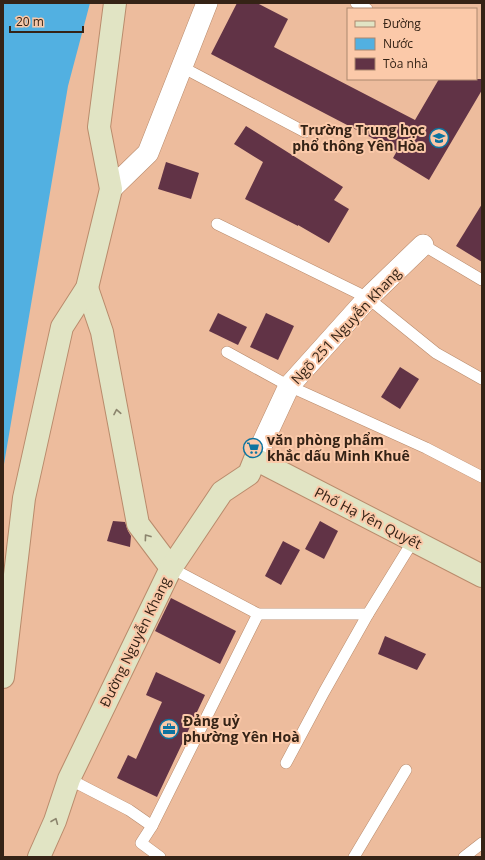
<svg xmlns="http://www.w3.org/2000/svg" width="485" height="860" font-family="'Open Sans',sans-serif">
	<style>
		.water { fill: #52b0e1 }
		.building { fill: #613346 }
		.lines { fill: none; stroke-linecap: round; stroke-linejoin: round }
		.lane-casing { stroke: #b98b6c; stroke-width: 12 }
		.street-casing { stroke: #b98b6c; stroke-width: 22 }
		.secondary-casing { stroke: #b98b6c; stroke-width: 24 }
		.lane { stroke: #fff; stroke-width: 11 }
		.street { stroke: #fff; stroke-width: 21 }
		.secondary { stroke: #e1e4c4; stroke-width: 22 }
		.oneway { stroke: #8b846d }
		.labels { text-anchor: middle; stroke-width: 4; stroke-linejoin: round; paint-order: stroke }
		.poi-label { font-size: 14px; font-weight: bold; fill: #352316; stroke: #fbc9a9; text-anchor: start }
		.street-label { font-size: 14px; fill: #352316; stroke: #fbc9a9 }
	</style>
	<rect width="100%" height="100%" fill="#edbc9d"/>
	<!-- water -->
	<path class="water" d="M3,3H90L68,86L3,470Z"/>
	<!-- building -->
	<g class="building">
		<path d="M237,3H257L288,19L274,47L415,120L439,79H482V90L429,180L393,158L397,151L211,54Z"/>
		<path d="M246,126L343,187L334,200L349,209L329,243L298,225V226L245,199L263,162L234,144Z"/>
		<path d="M166,162L199,173L191,199L158,189Z"/>
		<path d="M482,204V262L456,246Z"/>
		<path d="M218,313L247,327L238,345L209,331Z"/>
		<path d="M266,313L294,326L278,360L250,347Z"/>
		<path d="M400,367L419,379L400,409L381,397Z"/>
		<path d="M113,521L125,522L128,531L131,536L130,547L107,541Z"/>
		<path d="M320,521L338,531L324,559L305,549Z"/>
		<path d="M283,541L300,550L281,585L265,576Z"/>
		<path d="M171,598L236,631L220,664L155,631Z"/>
		<path d="M385,636L426,654L417,670L378,654Z"/>
		<path d="M156,672L205,695L157,797L117,778L128,755L136,759L162,702L146,695Z"/>
	</g>
	<g class="lines">
		<defs>
			<g id="lane">
				<path d="M356,3L367,9"/>
				<path d="M182,67L305,132"/>
				<path d="M217,224L368,298L436,353L482,379"/>
				<path d="M425,242L423,245L482,280"/>
				<path d="M227,352L289,386L426,448L482,477"/>
				<path d="M171,568L258,614H368L413,541"/>
				<path d="M286,763L324,692L368,614"/>
				<path d="M69,779L129,810L152,826L141,843L160,857"/>
				<path d="M152,826L258,614"/>
				<path d="M354,857L406,770"/>
				<path d="M464,857L482,843"/>
			</g>
			<g id="street">
				<path d="M111,189L148,153L207,3"/>
				<path d="M255,459L289,386L368,298L423,245"/>
			</g>
			<g id="secondary">
				<path d="M87,288L102,332L138,524L171,568"/>
				<path d="M3,677L24,498L62,327L87,288L111,189L99,127L115,3"/>
				<path d="M39,857L55,821L69,779L171,568L222,492L249,474L255,459L482,576"/>
			</g>
		</defs>
		<!-- lane casing -->
		<use href="#lane" class="lane-casing"/>
		<!-- street casing -->
		<use href="#street" class="street-casing"/>
		<!-- secondary casing -->
		<use href="#secondary" class="secondary-casing"/>
		<!-- lane -->
		<use href="#lane" class="lane"/>
		<!-- street -->
		<use href="#street" class="street"/>
		<!-- secondary -->
		<use href="#secondary" class="secondary"/>
	</g>
	<!-- one-way arrows -->
	<defs><path id="oneway-chevron" d="M-2-3.5L2.5 0L-2 3.5" fill="none" stroke-width="1.6" stroke-linecap="round" stroke-linejoin="round"/></defs>
	<g class="oneway">
		<use href="#oneway-chevron" transform="translate(117 412) rotate(-101)"/>
		<use href="#oneway-chevron" transform="translate(147 537) rotate(-126)"/>
		<use href="#oneway-chevron" transform="translate(55 821) rotate(-68)"/>
	</g>
	<!-- icons -->
	<defs>
		<symbol id="school-ring" viewBox="-11 -11 22 22"><circle r="9.5" fill="#fbc9a9" stroke="#0d74a0" stroke-width="1.5"/><path d="M0-5L7-2L0 1L-7-2ZM-4 1L0 2.5L4 1V4Q0 6-4 4Z" fill="#0d74a0"/></symbol>
		<symbol id="supermarket-ring" viewBox="-11 -11 22 22"><circle r="9.5" fill="#fbc9a9" stroke="#0d74a0" stroke-width="1.5"/><path d="M-6-5.5h2.5l.6 2H6L4.5 2H-2.5L-4.4-4H-6ZM-1.5 3.2a1.3 1.3 0 1 0 .1 0ZM3 3.2a1.3 1.3 0 1 0 .1 0Z" fill="#0d74a0"/></symbol>
		<symbol id="office-ring" viewBox="-11 -11 22 22"><circle r="9.5" fill="#fbc9a9" stroke="#0d74a0" stroke-width="1.5"/><path d="M-6-3h4V-5.5h4V-3h4V5H-6ZM-1-4.5V-3h2v-1.5ZM-6 0V1H6V0Z" fill="#0d74a0"/></symbol>
	</defs>
	<g fill-rule="evenodd">
		<use href="#school-ring" x="428" y="127" width="22" height="22"/>
		<use href="#supermarket-ring" x="242" y="437" width="22" height="22"/>
		<use href="#office-ring" x="158" y="718" width="22" height="22"/>
	</g>
	<g class="labels">
		<!-- poi labels -->
		<g class="poi-label">
			<text x="425" y="135" text-anchor="end">Trường Trung học<tspan x="425" dy="16">phổ thông Yên Hòa</tspan></text>
			<text x="267" y="445">văn phòng phẩm<tspan x="267" dy="16">khắc dấu Minh Khuê</tspan></text>
			<text x="183" y="726">Đảng uỷ<tspan x="183" dy="16">phường Yên Hoà</tspan></text>
		</g>
		<!-- street labels -->
		<g class="street-label">
			<text transform="translate(346 326) rotate(-47)" y="5">Ngõ 251 Nguyễn Khang</text>
			<text transform="translate(368 518) rotate(27)" y="5">Phố Hạ Yên Quyết</text>
			<text transform="translate(135 642) rotate(-64)" y="5">Đường Nguyễn Khang</text>
		</g>
	</g>
	<!-- border -->
	<rect width="485" height="860" fill="none" stroke="#352316" stroke-width="8"/>
	<!-- legend -->
	<rect x="347" y="8" width="130" height="72" fill="#fbc9a9" stroke="#ac876e"/>
	<rect x="355" y="21" width="20" height="6" fill="#e1e4c4" stroke="#ac876e"/>
	<text x="383" y="28" font-size="12" fill="#352316">Đường</text>
	<rect x="355" y="38" width="20" height="12" fill="#52b0e1" stroke="#ac876e"/>
	<text x="383" y="48" font-size="12" fill="#352316">Nước</text>
	<rect x="355" y="58" width="20" height="12" fill="#613346" stroke="#ac876e"/>
	<text x="383" y="68" font-size="12" fill="#352316">Tòa nhà</text>
	<!-- scale -->
	<path d="M10 26v6h73v-6" fill="none" stroke="#352316" stroke-width="2"/>
	<text x="16" y="26" font-size="12" fill="#352316" stroke="#fbc9a9" stroke-width="3" paint-order="stroke">20 m</text>
</svg>
